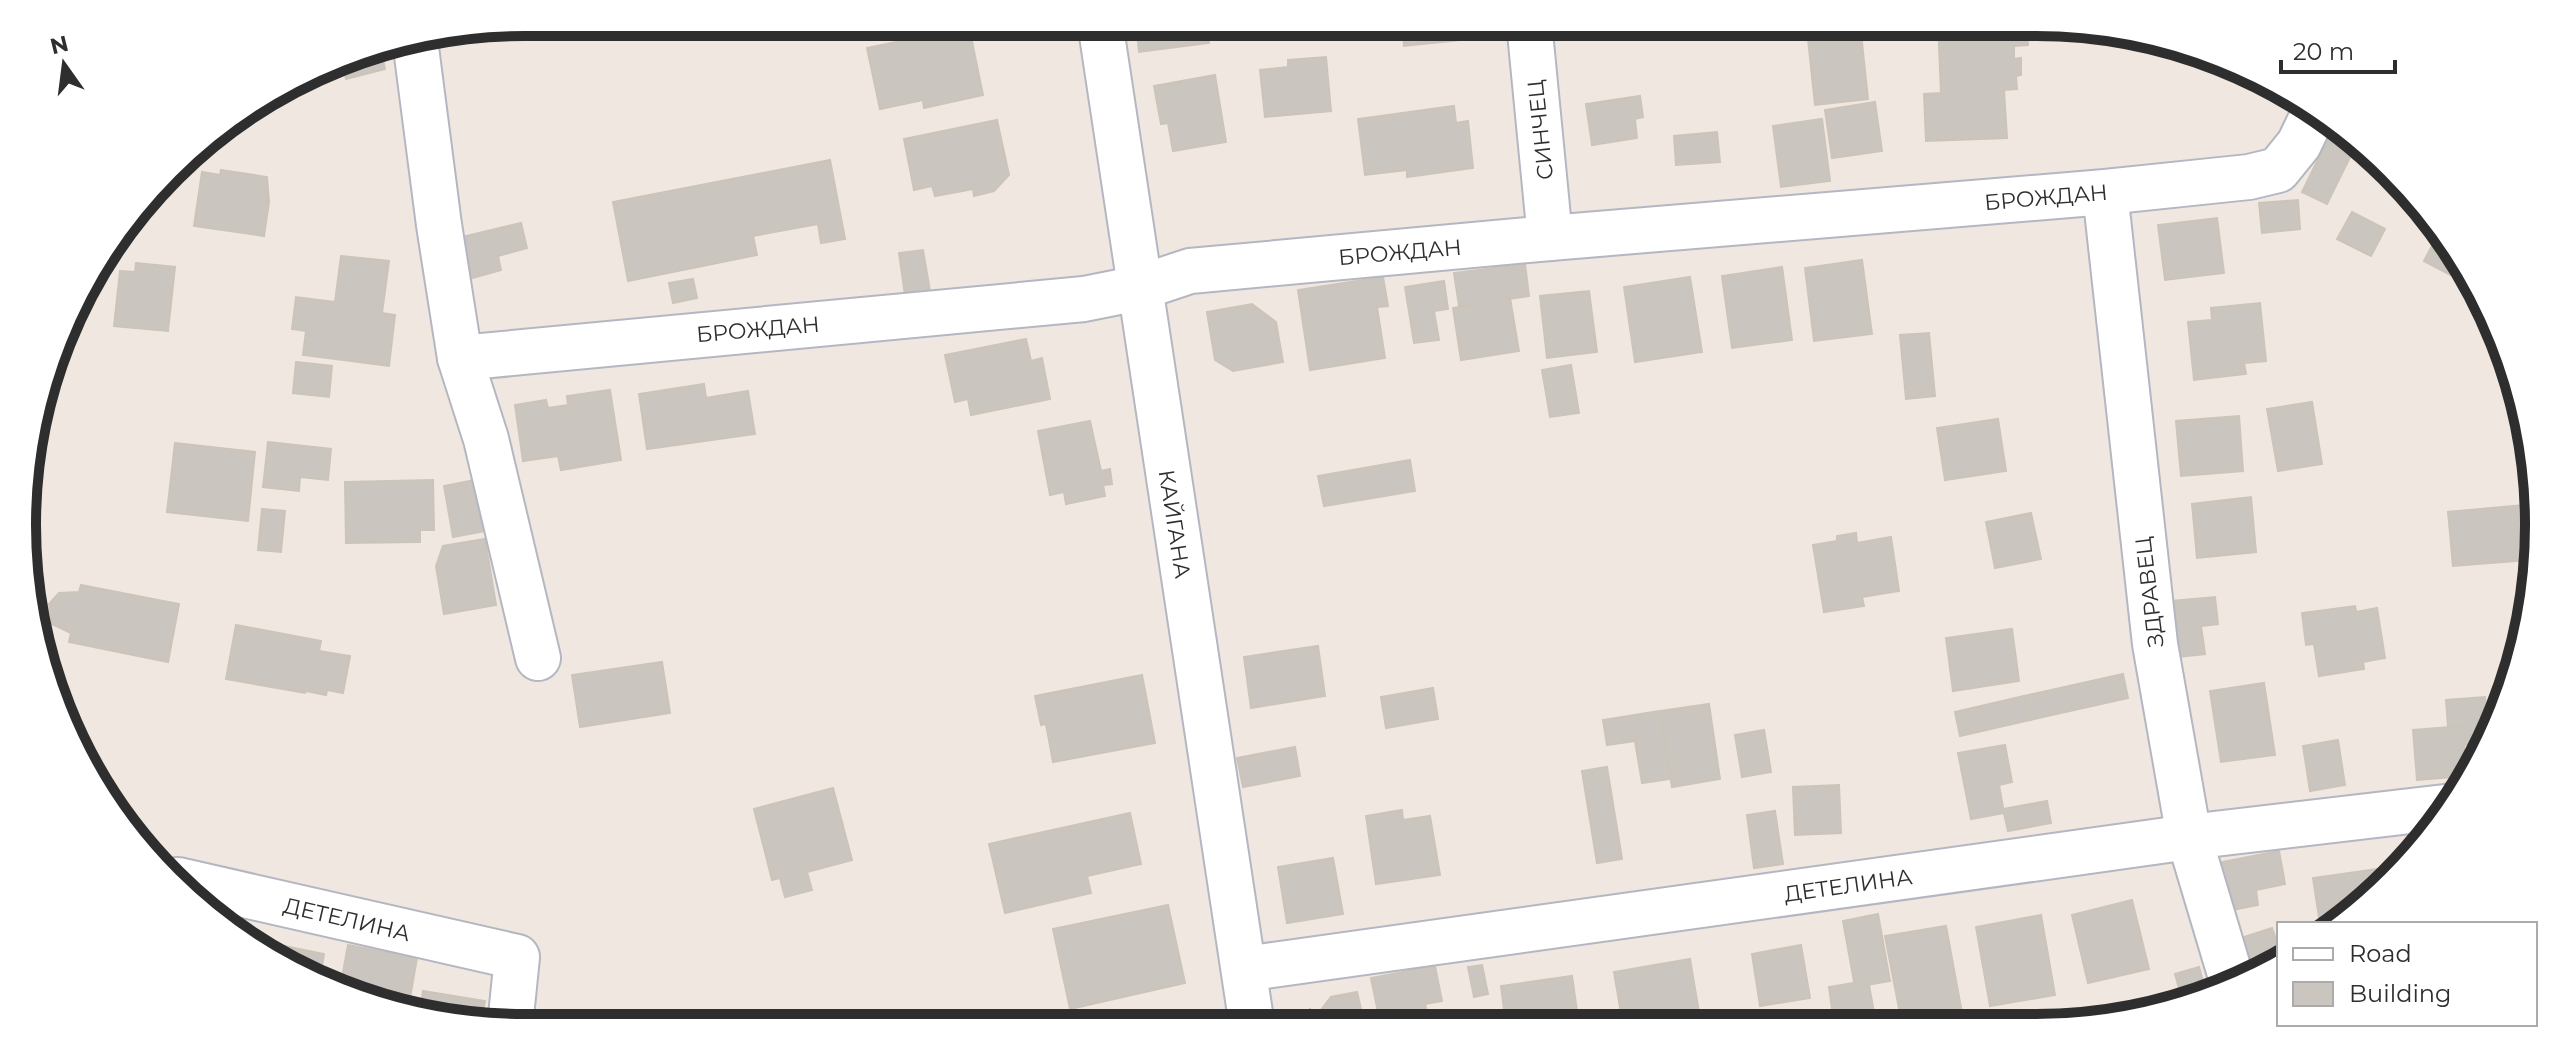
<svg xmlns="http://www.w3.org/2000/svg" width="2561" height="1050" font-family="Montserrat,sans-serif">
	<style>
		.building { fill: #cbc5bf; stroke: #ccc4b9; stroke-width: 2 }
		.lines { fill: none; stroke-linecap: round; stroke-linejoin: round }
		.minor-casing { stroke: #b4b7c2; stroke-width: 48 }
		.minor { stroke: #fff; stroke-width: 44 }
		.labels { text-anchor: middle; stroke-width: 6; stroke-linejoin: round; paint-order: stroke }
		.street-label { font-size: 22px; fill: #2e2e2e; stroke: #fff }
		.rim { fill: none; stroke: #2e2e2e; stroke-width: 10 }
	</style>
	<rect width="100%" height="100%" fill="#f0e8e0"/>
	<!-- building -->
	<g class="building">
		<path d="M1136,22H1217V24L1207,25L1209,43L1139,52Z"/>
		<path d="M1287,22H1337L1338,31L1289,36Z"/>
		<path d="M1357,22H1384L1385,33L1358,35Z"/>
		<path d="M1402,22H1478L1479,38L1404,46Z"/>
		<path d="M1938,22H2027L2028,45L2014,46V59L2021,58V75L2016,76L2017,89L2004,90L2007,138L1926,141L1924,94L1941,93Z"/>
		<path d="M969,27L983,95L924,108L923,100L880,109L867,48Z"/>
		<path d="M1861,33L1868,99L1815,105L1808,39Z"/>
		<path d="M2175,45L2197,49L2217,60L2213,67L2174,47Z"/>
		<path d="M380,46L385,69L346,79L342,61L363,49Z"/>
		<path d="M1326,57L1331,111L1265,117L1260,70L1288,67V60Z"/>
		<path d="M1215,75L1226,142L1173,151L1168,123L1161,124L1154,86Z"/>
		<path d="M1640,96L1643,117L1635,119L1637,138L1592,145L1586,104Z"/>
		<path d="M1875,102L1882,151L1832,158L1825,110Z"/>
		<path d="M1454,106L1456,123L1468,121L1473,168L1407,177V170L1365,175L1358,119Z"/>
		<path d="M1822,119L1830,181L1781,187L1773,126Z"/>
		<path d="M997,120L1009,175L994,191L974,196L973,189L935,196L932,186L914,190L904,139Z"/>
		<path d="M2334,127L2358,141L2327,204L2302,192Z"/>
		<path d="M1717,132L1720,162L1676,165L1674,136Z"/>
		<path d="M830,160L845,239L821,243L818,224L753,236L757,255L628,281L613,202Z"/>
		<path d="M221,170L267,177L269,202L264,236L194,226L202,172L220,175Z"/>
		<path d="M2298,200L2300,229L2262,233L2259,203Z"/>
		<path d="M2352,212L2385,229L2371,256L2337,239Z"/>
		<path d="M2217,218L2224,273L2165,280L2158,225Z"/>
		<path d="M521,223L527,248L498,256L501,270L469,279L458,238Z"/>
		<path d="M2434,242L2446,249L2463,271L2458,279L2424,261Z"/>
		<path d="M923,250L930,291L905,295L899,253Z"/>
		<path d="M341,256L389,261L382,313L395,315L389,366L303,355L306,331L292,329L296,297L335,302Z"/>
		<path d="M1862,260L1872,334L1814,341L1805,268Z"/>
		<path d="M136,263L175,267L168,331L114,326L120,271L135,272Z"/>
		<path d="M1525,264L1529,296L1459,306L1454,273Z"/>
		<path d="M1782,267L1792,340L1732,348L1722,276Z"/>
		<path d="M1383,277L1388,306L1377,307L1385,358L1310,370L1298,290Z"/>
		<path d="M1690,277L1702,352L1635,362L1624,287Z"/>
		<path d="M693,279L697,298L673,303L669,283Z"/>
		<path d="M2469,279L2487,302V303L2464,288Z"/>
		<path d="M1444,281L1448,309L1434,311L1439,340L1414,343L1405,287Z"/>
		<path d="M1589,291L1597,352L1547,358L1540,296Z"/>
		<path d="M1510,298L1519,351L1461,360L1453,308Z"/>
		<path d="M2260,303L2266,361L2244,363L2246,374L2194,380L2188,322L2212,320L2211,308Z"/>
		<path d="M1252,304L1276,322L1283,362L1233,371L1215,360L1207,312Z"/>
		<path d="M1929,333L1935,396L1906,399L1900,335Z"/>
		<path d="M1026,339L1031,361L1042,358L1050,399L971,415L968,399L955,402L945,355Z"/>
		<path d="M296,362L332,366L329,397L293,393Z"/>
		<path d="M1571,365L1579,413L1550,417L1542,370Z"/>
		<path d="M704,384L706,398L748,391L755,434L647,449L639,394Z"/>
		<path d="M610,390L621,460L561,470L558,456L523,461L515,405L546,400L548,408L568,405L567,396Z"/>
		<path d="M2312,402L2322,464L2278,471L2267,409Z"/>
		<path d="M2239,416L2243,471L2181,476L2176,421Z"/>
		<path d="M1998,419L2006,471L1945,480L1937,428Z"/>
		<path d="M1090,421L1101,471L1110,469L1112,484L1103,485L1105,496L1066,504L1064,492L1050,495L1038,431Z"/>
		<path d="M268,442L331,449L328,480L300,477L299,491L263,487Z"/>
		<path d="M175,443L255,452L248,521L167,512Z"/>
		<path d="M1410,460L1415,491L1324,506L1318,476Z"/>
		<path d="M433,480L434,530H420V542L346,543L345,482Z"/>
		<path d="M475,480L485,531L453,537L444,486Z"/>
		<path d="M2251,497L2256,552L2197,558L2192,504Z"/>
		<path d="M2523,505L2528,560L2453,566L2448,512Z"/>
		<path d="M262,509L285,511L281,552L258,550Z"/>
		<path d="M2031,513L2041,559L1995,568L1986,522Z"/>
		<path d="M1856,533L1857,543L1891,537L1899,591L1862,597L1864,606L1824,612L1813,545L1837,541V536Z"/>
		<path d="M485,539L496,605L444,614L436,566L443,546Z"/>
		<path d="M81,585L179,604L168,662L69,642L71,633L52,624L49,604L59,593L79,592Z"/>
		<path d="M2215,597L2218,624L2201,626L2205,654L2178,657L2172,601Z"/>
		<path d="M2355,606L2356,612L2377,608L2385,658L2363,662L2364,669L2319,676L2314,644L2306,645L2302,613Z"/>
		<path d="M236,625L321,641L319,651L350,656L343,693L327,690L326,695L306,691L305,693L226,679Z"/>
		<path d="M2012,629L2019,681L1953,691L1946,638Z"/>
		<path d="M1318,646L1325,696L1251,708L1244,657Z"/>
		<path d="M2513,652L2517,654L2512,686L2502,708L2491,704Z"/>
		<path d="M662,662L670,713L580,727L572,675Z"/>
		<path d="M2123,674L2128,698L2030,720L2024,696Z"/>
		<path d="M1142,675L1155,743L1053,762L1046,724L1041,725L1035,696Z"/>
		<path d="M2264,683L2275,755L2221,762L2210,691Z"/>
		<path d="M1433,688L1438,719L1386,728L1381,697Z"/>
		<path d="M2024,696L2030,720L1960,736L1955,712Z"/>
		<path d="M2485,697L2488,737L2484,743L2464,745L2463,726L2448,727L2446,700Z"/>
		<path d="M1709,704L1720,779L1672,787L1660,711Z"/>
		<path d="M1660,711L1670,779L1642,783L1635,741L1607,745L1603,720Z"/>
		<path d="M2463,726L2466,776L2417,780L2413,730Z"/>
		<path d="M1764,730L1771,772L1742,777L1735,735Z"/>
		<path d="M2338,740L2345,785L2310,791L2303,746Z"/>
		<path d="M2005,745L2012,782L1999,785L2004,813L1971,819L1958,753Z"/>
		<path d="M1295,747L1300,776L1243,787L1237,758Z"/>
		<path d="M1607,767L1622,859L1597,863L1582,771Z"/>
		<path d="M1839,785L1841,833L1795,835L1793,787Z"/>
		<path d="M833,788L852,860L807,872L812,890L785,897L780,878L772,880L754,809Z"/>
		<path d="M2047,801L2051,823L2008,831L2003,809Z"/>
		<path d="M1402,810L1403,820L1430,816L1440,875L1376,884L1366,816Z"/>
		<path d="M1775,811L1783,864L1754,868L1747,815Z"/>
		<path d="M1130,813L1141,864L1087,876L1091,893L1005,913L989,844Z"/>
		<path d="M2279,851L2285,884L2256,890L2258,905L2222,912L2212,864Z"/>
		<path d="M1333,858L1343,914L1287,923L1278,867Z"/>
		<path d="M2385,868L2387,881L2367,903L2337,924H2320L2313,878Z"/>
		<path d="M2132,900L2149,969L2088,983L2072,915Z"/>
		<path d="M1168,905L1185,983L1070,1009L1053,929Z"/>
		<path d="M1878,914L1890,981L1855,987L1843,921Z"/>
		<path d="M2041,915L2055,995L1990,1006L1976,927Z"/>
		<path d="M1946,926L1964,1024H1902L1885,936Z"/>
		<path d="M2272,928L2279,948V962L2258,976L2243,981L2229,942Z"/>
		<path d="M260,941L324,954L320,978L259,946Z"/>
		<path d="M348,945L417,958L408,1009L364,1001L340,989Z"/>
		<path d="M1801,945L1810,998L1760,1006L1752,954Z"/>
		<path d="M1690,959L1700,1018L1678,1022V1025H1623L1614,972Z"/>
		<path d="M1482,965L1488,994L1474,997L1468,967Z"/>
		<path d="M1435,966L1442,1001L1425,1004L1427,1013L1380,1022L1371,978Z"/>
		<path d="M2199,967L2206,992L2182,999L2175,974Z"/>
		<path d="M1572,976L1579,1025H1506L1501,986Z"/>
		<path d="M1854,983L1855,987L1869,985L1876,1024H1834L1829,987Z"/>
		<path d="M423,991L485,1001L481,1021L420,1011Z"/>
		<path d="M1357,992L1365,1026H1296L1310,1009L1317,1015L1331,997Z"/>
	</g>
	<g class="lines">
		<defs>
			<g id="minor">
				<path d="M1100,22L1252,1026"/>
				<path d="M1529,22L1550,238"/>
				<path d="M415,40L439,225L460,358L486,439L538,658"/>
				<path d="M2105,192L2155,644L2189,837L2233,984"/>
				<path d="M460,358L1084,299L1139,288L1190,271L1550,238L2105,192L2249,177L2278,170L2299,144L2313,115"/>
				<path d="M178,880L517,957L510,1026"/>
				<path d="M1244,969L2189,837L2453,806"/>
			</g>
		</defs>
		<!-- minor casing -->
		<use href="#minor" class="minor-casing"/>
		<!-- minor -->
		<use href="#minor" class="minor"/>
	</g>
	<g class="labels">
		<!-- street labels -->
		<g class="street-label">
			<text transform="translate(1540 130) rotate(-96)" y="8">СИНЧЕЦ</text>
			<text transform="translate(2046 197) rotate(-5)" y="8">БРОЖДАН</text>
			<text transform="translate(1400 252) rotate(-5)" y="8">БРОЖДАН</text>
			<text transform="translate(758 329) rotate(-5)" y="8">БРОЖДАН</text>
			<text transform="translate(1175 524) rotate(81)" y="8">КАЙГАНА</text>
			<text transform="translate(2149 592) rotate(-97)" y="8">ЗДРАВЕЦ</text>
			<text transform="translate(1848 885) rotate(-8)" y="8">ДЕТЕЛИНА</text>
			<text transform="translate(347 919) rotate(13)" y="8">ДЕТЕЛИНА</text>
		</g>
	</g>
	<!-- crop -->
	<path d="M0 0H2561V1050H0ZM525 36H2036A489 489 0 0 1 2525 525V525A489 489 0 0 1 2036 1014H525A489 489 0 0 1 36 525V525A489 489 0 0 1 525 36Z" fill="#fff" fill-rule="evenodd"/>
	<path class="rim" d="M525 36H2036A489 489 0 0 1 2525 525V525A489 489 0 0 1 2036 1014H525A489 489 0 0 1 36 525V525A489 489 0 0 1 525 36Z"/>
	<!-- legend -->
	<rect x="2277" y="922" width="260" height="104" fill="#ffffff" stroke="#ababab" stroke-width="2"/>
	<rect x="2293" y="948" width="40" height="12" fill="#ffffff" stroke="#ababab" stroke-width="2"/>
	<text x="2349" y="962" font-size="24" fill="#2e2e2e">Road</text>
	<rect x="2293" y="982" width="40" height="24" fill="#cbc5bf" stroke="#ababab" stroke-width="2"/>
	<text x="2349" y="1002" font-size="24" fill="#2e2e2e">Building</text>
	<!-- north arrow -->
	<g transform="translate(64 64) rotate(346)" stroke="#ffffff" stroke-width="6" paint-order="stroke">
	<path d="M0-6L14 30L0 20L-14 30Z" fill="#2e2e2e"/>
	<text y="-12" font-size="22" font-weight="bold" text-anchor="middle" fill="#2e2e2e">N</text>
	</g>
	<!-- scale -->
	<path d="M2281 60v12h114v-12" fill="none" stroke="#2e2e2e" stroke-width="4"/>
	<text x="2293" y="60" font-size="24" fill="#2e2e2e" stroke="#ffffff" stroke-width="6" paint-order="stroke">20 m</text>
</svg>
